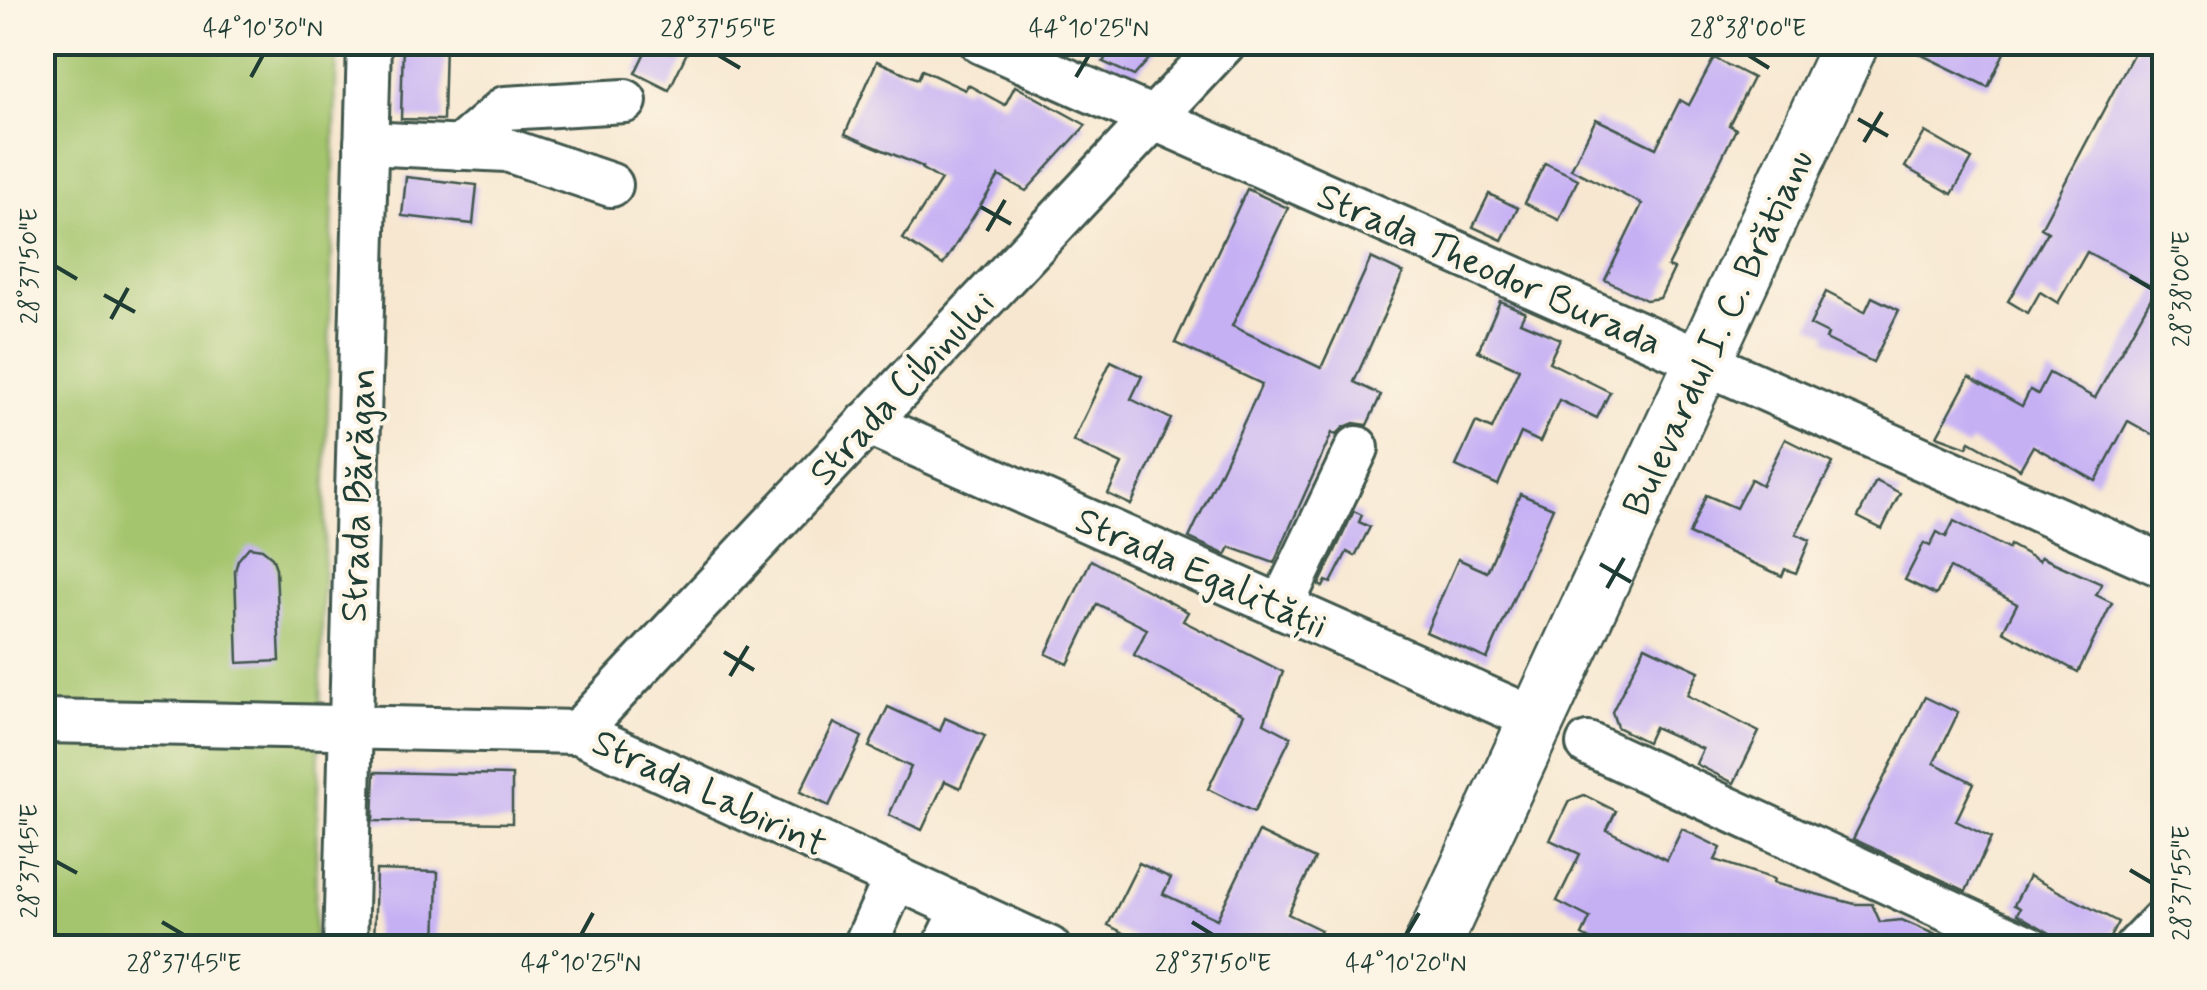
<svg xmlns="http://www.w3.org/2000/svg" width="2207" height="990" font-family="Mynerve,sans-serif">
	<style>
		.green { fill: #a4c56d; stroke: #628150; stroke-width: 2.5 }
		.building { fill: #c6b0f4 }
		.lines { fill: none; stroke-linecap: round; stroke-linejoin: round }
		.minor-casing { stroke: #3f564b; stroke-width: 48 }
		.major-casing { stroke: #3f564b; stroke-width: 60 }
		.minor { stroke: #fff; stroke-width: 42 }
		.major { stroke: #fff; stroke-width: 55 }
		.ticks { fill: none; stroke: #1f3d34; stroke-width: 4 }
		.labels { text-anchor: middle; stroke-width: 8; stroke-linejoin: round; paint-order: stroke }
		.street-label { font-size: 38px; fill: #1f3d34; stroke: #fcf5e5 }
		.neatline { fill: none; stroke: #1f3d34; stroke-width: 4 }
		.ticks-label { font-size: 25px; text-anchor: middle; fill: #1f3d34 }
	</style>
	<rect width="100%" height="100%" fill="#fcf5e5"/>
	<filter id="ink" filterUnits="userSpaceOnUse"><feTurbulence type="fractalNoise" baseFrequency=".01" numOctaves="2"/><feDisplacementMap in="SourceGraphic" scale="20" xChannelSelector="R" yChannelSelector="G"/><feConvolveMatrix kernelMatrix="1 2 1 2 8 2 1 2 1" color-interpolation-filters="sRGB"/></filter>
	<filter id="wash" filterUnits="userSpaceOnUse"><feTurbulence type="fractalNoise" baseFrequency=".0048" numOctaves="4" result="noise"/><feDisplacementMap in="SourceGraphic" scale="40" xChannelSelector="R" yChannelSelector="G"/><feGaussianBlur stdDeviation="2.25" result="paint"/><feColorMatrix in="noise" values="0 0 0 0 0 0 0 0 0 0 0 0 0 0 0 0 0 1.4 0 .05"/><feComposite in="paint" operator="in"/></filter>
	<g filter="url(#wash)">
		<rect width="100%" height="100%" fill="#f7e7d0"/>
		<!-- green -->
		<path class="green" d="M42,43H337L314,947H43Z"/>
		<g id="blocks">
			<!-- building -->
			<g class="building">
				<path d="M403,42H445L443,120L401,119Z"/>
				<path d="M650,42H692L669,90L635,73Z"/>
				<path d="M1086,42H1164L1134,76L1103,62L1106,57Z"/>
				<path d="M1895,42H2009L1988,87Z"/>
				<path d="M2139,43L2164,56V441L2128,421L2096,481L2033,446L2020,469L1970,441L1967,447L1937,436L1969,377L2022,406L2030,390L2038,394L2049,373L2095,398L2156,289L2087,252L2058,303L2040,292L2028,313L2008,301L2048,232L2041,228Z"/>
				<path d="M1714,58L1753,78L1729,125L1736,129L1668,267L1674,269L1660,298L1646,300L1605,280L1642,204L1571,169L1596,119L1656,148L1680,100L1689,105Z"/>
				<path d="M877,61L918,79L922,70L965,90L968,85L1005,105L1015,86L1086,125L1026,191L999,176L943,265L903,239L941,180L922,169L923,167L845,134Z"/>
				<path d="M1925,132L1972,159L1952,194L1905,167Z"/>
				<path d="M1545,163L1578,179L1559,220L1525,203Z"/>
				<path d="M406,177L477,185L473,224L402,216Z"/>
				<path d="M1247,189L1288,208L1232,326L1321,368L1371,258L1403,273L1354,382L1381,395L1367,425L1354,423L1344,427L1336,435L1332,433L1274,563L1230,547L1226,555L1189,538L1262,384L1175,343Z"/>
				<path d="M1489,194L1518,208L1502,240L1473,227Z"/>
				<path d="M1826,292L1865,312L1872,297L1899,310L1873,362L1826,339L1828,334L1810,325Z"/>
				<path d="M1500,301L1525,312L1520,322L1560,339L1549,362L1610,392L1597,418L1559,400L1540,442L1521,433L1498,485L1456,466L1476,422L1492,429L1519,369L1478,351Z"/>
				<path d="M1111,361L1142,376L1131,399L1171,419L1131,505L1108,494L1122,464L1073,441Z"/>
				<path d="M1785,439L1833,463L1796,534L1810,540L1796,573L1785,569L1782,576L1689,534L1706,495L1736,508L1751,479L1762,485Z"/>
				<path d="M1876,481L1900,493L1882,529L1858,517Z"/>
				<path d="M1520,494L1553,508L1487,659L1426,632L1458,559L1487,572Z"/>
				<path d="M1354,511L1362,515L1359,522L1370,527L1355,556L1347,552L1331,583L1326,581L1323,587L1319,585Z"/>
				<path d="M1954,521L2008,549L2010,545L2039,561L2041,557L2102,584L2096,595L2112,603L2078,672L2003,631L2017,604L1950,568L1936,595L1905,580L1924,543L1930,546L1937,532L1946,537Z"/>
				<path d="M249,547L262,549L272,557L276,568L280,661L238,663L235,571L238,560Z"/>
				<path d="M1091,560L1188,612L1183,621L1283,672L1264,723L1291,737L1254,812L1208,789L1244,714L1134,655L1147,629L1097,604L1068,664L1046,654Z"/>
				<path d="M1645,646L1699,671L1687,695L1759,732L1734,783L1696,764L1703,749L1654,727L1647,742L1617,727L1612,712Z"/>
				<path d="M1925,697L1958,713L1934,763L1974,783L1956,821L1991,838L1966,891L1853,839Z"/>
				<path d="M888,707L940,731L945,718L985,736L960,788L945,781L922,830L889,815L911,767L869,747Z"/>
				<path d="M834,723L862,737L829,806L800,792Z"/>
				<path d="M375,772L512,775V823L373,821Z"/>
				<path d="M1584,795L1616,811L1607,830L1667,860L1682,829L1721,848L1715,860L1774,879L1773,883L1855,904H1872L1880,922L1902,920L1966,948H1641L1621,938L1617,948H1607L1582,935L1590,918L1557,901L1580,854L1550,840L1569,801Z"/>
				<path d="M1259,832L1315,859L1288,914L1321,930L1313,948H1154L1108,925L1139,863L1171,878L1163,894L1217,919Z"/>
				<path d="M376,870L438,872L436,948H374Z"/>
				<path d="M2029,876L2118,922L2107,943L2098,938L2094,948H2055L2050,933L2017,914L2020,908L2014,905Z"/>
			</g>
		</g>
	</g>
	<g filter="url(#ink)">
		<use href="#blocks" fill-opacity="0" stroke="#3f564b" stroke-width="2.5"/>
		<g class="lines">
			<defs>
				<g id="minor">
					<path d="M981,42L2164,566"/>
					<path d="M366,143L507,150L611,185"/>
					<path d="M459,148L505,108L625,101"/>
					<path d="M867,423L1537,720"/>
					<path d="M1281,607L1357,448"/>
					<path d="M42,721L578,732L1049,948"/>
					<path d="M578,732L1225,42"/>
					<path d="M1588,744L2030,948"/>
					<path d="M345,948L369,42"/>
					<path d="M864,948L896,877"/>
					<path d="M944,948L964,908"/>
					<path d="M2136,948L2164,919"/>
				</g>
				<path id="major" d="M1431,948L1851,42"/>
			</defs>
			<!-- minor casing -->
			<use href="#minor" class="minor-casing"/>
			<!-- major casing -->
			<use href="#major" class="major-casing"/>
			<!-- minor -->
			<use href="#minor" class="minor"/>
			<!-- major -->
			<use href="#major" class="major"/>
		</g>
	</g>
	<!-- ticks -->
	<path class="ticks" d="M718,55L740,68M1748,55L1769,68M251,77L263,55M1076,77L1089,55M1858,119L1888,136M1864,142L1882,112M981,207L1011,224M987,231L1005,200M55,266L77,279M2130,276L2152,289M104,295L135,312M111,319L128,288M1600,564L1631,582M1607,588L1624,558M724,652L754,670M730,676L748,646M55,861L77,873M2130,870L2152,883M162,922L184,935M1192,922L1213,935M581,935L593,913M1406,935L1419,913"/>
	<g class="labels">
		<!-- street labels -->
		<g class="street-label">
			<text transform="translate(1490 268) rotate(24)" y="13">Strada Theodor Burada</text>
			<text transform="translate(1717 332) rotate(-65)" y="13">Bulevardul I. C. Brătianu</text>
			<text transform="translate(901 387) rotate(-47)" y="13">Strada Cibinului</text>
			<text transform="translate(357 495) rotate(-88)" y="13">Strada Bărăgan</text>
			<text transform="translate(1202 572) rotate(24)" y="13">Strada Egalității</text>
			<text transform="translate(710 792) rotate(25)" y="13">Strada Labirint</text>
		</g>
	</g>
	<!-- margin -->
	<rect width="2207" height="990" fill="none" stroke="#fcf5e5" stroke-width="110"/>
	<rect x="55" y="55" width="2097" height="880" class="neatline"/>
	<g class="ticks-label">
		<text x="263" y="36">44°10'30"N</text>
		<text x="718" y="36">28°37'55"E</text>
		<text x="1089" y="36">44°10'25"N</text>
		<text x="1748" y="36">28°38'00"E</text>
		<text transform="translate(28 266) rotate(-90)" y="9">28°37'50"E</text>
		<text transform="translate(2180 289) rotate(-90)" y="9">28°38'00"E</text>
		<text transform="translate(28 861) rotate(-90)" y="9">28°37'45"E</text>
		<text transform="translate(2180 883) rotate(-90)" y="9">28°37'55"E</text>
		<text x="184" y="971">28°37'45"E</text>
		<text x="581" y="971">44°10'25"N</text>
		<text x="1213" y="971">28°37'50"E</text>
		<text x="1406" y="971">44°10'20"N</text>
	</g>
</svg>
